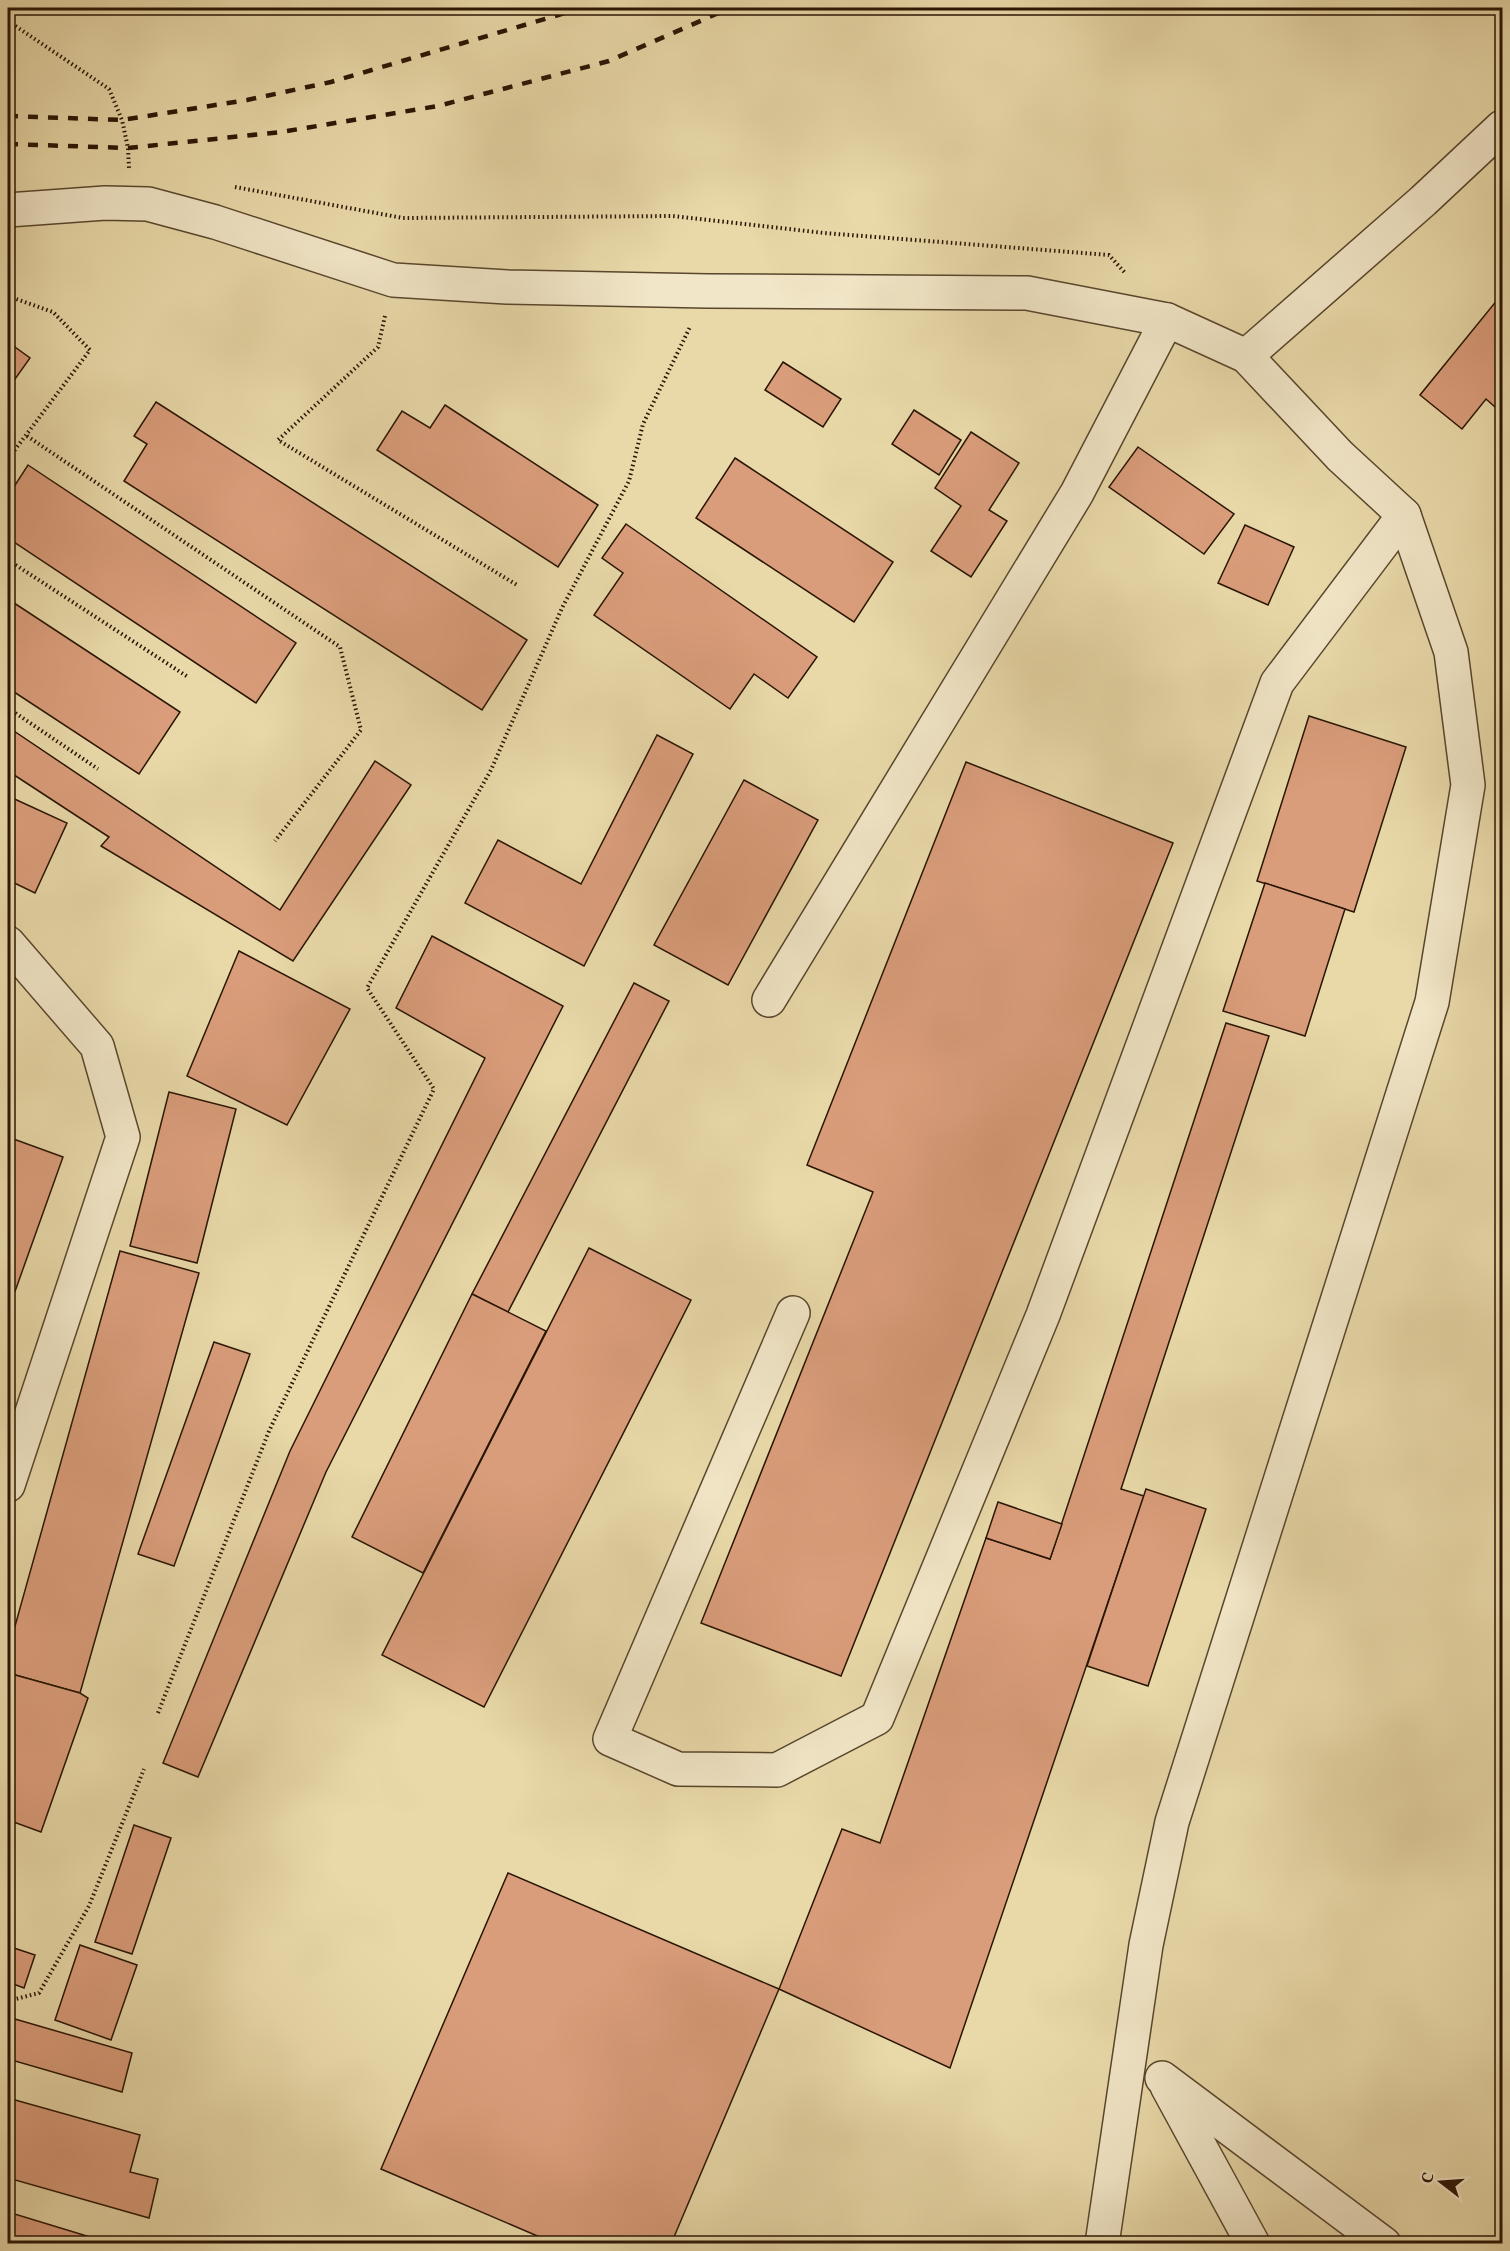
<svg xmlns="http://www.w3.org/2000/svg" width="1510" height="2251" font-family="Vollkorn,serif">
	<style>
		.building { fill: #da9d7b; stroke: #291504; stroke-width: 1.5 }
		.lines { fill: none; stroke-linecap: round; stroke-linejoin: round }
		.minor-casing { stroke: #59462d; stroke-width: 36 }
		.path { stroke: #291504; stroke-width: 4; stroke-dasharray: 1.5 3; stroke-linecap: butt }
		.minor { stroke: #f1e6c7; stroke-width: 33 }
		.rail { stroke: #291504; stroke-width: 4.5; stroke-dasharray: 10 10; stroke-linecap: butt }
	</style>
	<rect width="100%" height="100%" fill="#e9d9a9"/>
	<filter id="stains"><feTurbulence type="fractalNoise" baseFrequency=".00333" numOctaves="4"/><feColorMatrix values="0 0 0 0 .2 0 0 0 0 .09 0 0 0 0 .02 0 0 0 .5 -.17"/></filter>
	<radialGradient id="worn" r=".72"><stop offset=".6" stop-color="#630" stop-opacity="0"/><stop offset="1" stop-color="#630" stop-opacity=".3"/></radialGradient>
	<!-- building -->
	<g class="building">
		<path d="M1502,294V413L1486,399L1462,429L1420,395Z"/>
		<path d="M8,342L30,358L8,389Z"/>
		<path d="M783,362L841,399L823,427L765,390Z"/>
		<path d="M156,402L527,640L482,710L124,481L147,444L134,436Z"/>
		<path d="M445,405L598,505L558,567L377,450L402,411L430,428Z"/>
		<path d="M914,410L961,440L939,475L892,444Z"/>
		<path d="M971,432L1019,463L989,510L1007,521L971,577L931,551L961,506L935,488Z"/>
		<path d="M1138,447L1234,514L1204,554L1109,487Z"/>
		<path d="M735,458L893,562L854,622L696,518Z"/>
		<path d="M28,465L296,643L256,703L8,538V496Z"/>
		<path d="M626,524L817,657L788,698L754,674L730,709L594,615L623,573L602,558Z"/>
		<path d="M1245,525L1294,547L1268,605L1218,583Z"/>
		<path d="M8,599L180,712L139,774L8,688Z"/>
		<path d="M1309,716L1406,747L1354,912L1257,881Z"/>
		<path d="M8,727L280,910L375,761L411,785L293,961L101,846L109,837L8,771Z"/>
		<path d="M657,735L693,754L584,966L465,903L498,840L581,884Z"/>
		<path d="M966,762L1173,843L841,1676L701,1623L873,1192L807,1165Z"/>
		<path d="M744,780L818,820L728,985L654,945Z"/>
		<path d="M8,796L67,823L35,893L8,880Z"/>
		<path d="M1265,883L1345,909L1305,1036L1223,1011Z"/>
		<path d="M432,936L563,1006L326,1472L198,1777L163,1763L290,1451L485,1058L396,1008Z"/>
		<path d="M239,951L350,1009L287,1125L187,1076Z"/>
		<path d="M634,983L669,1001L508,1312L472,1294Z"/>
		<path d="M1226,1023L1269,1036L1121,1489L1144,1496L950,2068L779,1989L842,1829L880,1843L986,1538L1050,1559Z"/>
		<path d="M169,1092L236,1109L197,1263L130,1246Z"/>
		<path d="M8,1137L63,1157L8,1311Z"/>
		<path d="M589,1248L691,1300L484,1707L382,1655Z"/>
		<path d="M120,1251L199,1273L80,1693L8,1673V1651Z"/>
		<path d="M472,1294L546,1331L423,1573L352,1537Z"/>
		<path d="M214,1342L250,1354L174,1566L138,1554Z"/>
		<path d="M1146,1489L1206,1509L1148,1686L1087,1666Z"/>
		<path d="M998,1502L1062,1524L1050,1559L986,1538Z"/>
		<path d="M8,1673L80,1693L88,1698L41,1832L8,1820Z"/>
		<path d="M134,1825L171,1838L132,1954L95,1942Z"/>
		<path d="M508,1873L779,1989L671,2244H556L381,2169Z"/>
		<path d="M80,1945L137,1965L111,2040L55,2020Z"/>
		<path d="M8,1946L35,1955L24,1988L8,1982Z"/>
		<path d="M8,2017L132,2053L122,2092L8,2059Z"/>
		<path d="M8,2098L140,2135L130,2172L158,2179L149,2218L8,2178Z"/>
		<path d="M8,2212L113,2244H8Z"/>
	</g>
	<g class="lines">
		<defs>
			<g id="minor">
				<path d="M8,210L105,203L148,204L215,222L393,280L507,287L708,291L1027,293L1167,320L1246,356L1340,456L1404,515L1451,652L1468,785L1432,1002L1172,1822L1146,1945L1102,2244"/>
				<path d="M1246,356L1423,201L1502,127"/>
				<path d="M8,943L97,1046L123,1137L8,1485"/>
				<path d="M769,1000L1077,493L1167,320"/>
				<path d="M793,1313L610,1739L678,1769L777,1770L877,1718L1043,1315L1277,683L1404,515"/>
				<path d="M1162,2078L1384,2244"/>
				<path d="M1167,2086L1253,2244"/>
			</g>
		</defs>
		<!-- minor casing -->
		<use href="#minor" class="minor-casing"/>
		<!-- path -->
		<g class="path">
			<path d="M8,21L109,89L122,120L128,148L129,168"/>
			<path d="M235,187L403,218L673,216L824,233L1109,255L1126,274"/>
			<path d="M8,296L53,312L90,350L8,459"/>
			<path d="M385,316L378,347L278,440L517,585"/>
			<path d="M27,436L340,647L361,730L275,841"/>
			<path d="M8,560L188,677"/>
			<path d="M8,708L98,769"/>
			<path d="M158,1713L269,1431L434,1089L367,988L491,770L562,608L629,481L643,424L690,327"/>
			<path d="M8,2001L39,1993L89,1906L144,1769"/>
		</g>
		<!-- minor -->
		<use href="#minor" class="minor"/>
		<!-- rail -->
		<g class="rail">
			<path d="M8,116L122,120L247,100L331,82L582,8"/>
			<path d="M8,144L128,148L281,132L438,106L609,61L730,8"/>
		</g>
	</g>
	<!-- margin -->
	<rect width="1510" height="2251" fill="none" stroke="#e9d9a9" stroke-width="30"/>
	<rect x="9" y="9" width="1492" height="2233" fill="none" stroke="#291504" stroke-width="3"/>
	<rect x="15" y="15" width="1480" height="2221" fill="none" stroke="#291504" stroke-width="1.5"/>
	<!-- north arrow -->
	<g transform="translate(1441 2182) rotate(287)" stroke="#f1e6c7" stroke-width="4.5" paint-order="stroke">
	<path d="M0-4.5L10 22L0 15L-10 22Z" fill="#291504"/>
	<text y="-9" font-size="16" font-weight="bold" text-anchor="middle" fill="#291504">С</text>
	</g>
	<rect width="100%" height="100%" filter="url(#stains)"/>
	<rect width="100%" height="100%" fill="url(#worn)"/>
</svg>
